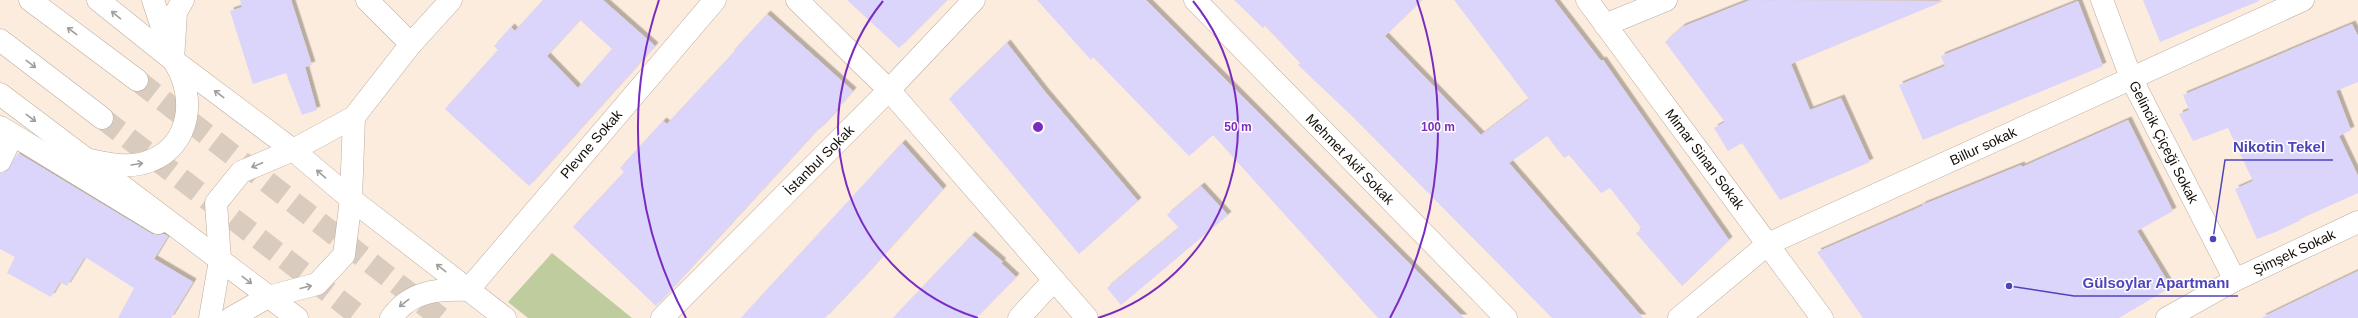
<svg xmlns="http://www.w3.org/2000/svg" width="2358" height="318" font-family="Helvetica,sans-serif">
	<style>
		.green { fill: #bfcc9d }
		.building { fill: #dbd4fb; fill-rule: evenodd; filter: url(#shadow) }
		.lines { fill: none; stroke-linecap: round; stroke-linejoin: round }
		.trunk-tunnel { stroke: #d9cbbd; stroke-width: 22; stroke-dasharray: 22 11; stroke-linecap: butt }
		.minor-casing { stroke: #bcad9f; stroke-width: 23 }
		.tertiary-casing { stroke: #bcad9f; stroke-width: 23 }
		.secondary-casing { stroke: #bcad9f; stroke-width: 23 }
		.trunk-casing { stroke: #bcad9f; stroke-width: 23 }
		.minor { stroke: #fff; stroke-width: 22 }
		.tertiary { stroke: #fff; stroke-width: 22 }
		.secondary { stroke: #fff; stroke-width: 22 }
		.trunk { stroke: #fff; stroke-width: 22 }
		.oneway { stroke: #a19f9d }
		.ring { fill: none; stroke: #7b2cbf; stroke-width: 2 }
		.labels { text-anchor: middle; stroke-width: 3; stroke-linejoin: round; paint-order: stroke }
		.street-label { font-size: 14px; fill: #140e09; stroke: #fff }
		.centre { fill: #7b2cbf; stroke: #fff; stroke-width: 2 }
		.ring-label { font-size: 12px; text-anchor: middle; font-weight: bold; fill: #7b2cbf; stroke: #fff; stroke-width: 3; stroke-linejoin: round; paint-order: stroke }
		.leader { fill: none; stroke: #4d44ba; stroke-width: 1.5 }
		.callout-dot { fill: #4d44ba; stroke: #fff; stroke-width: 1.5 }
		.callout-label { font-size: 15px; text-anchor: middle; font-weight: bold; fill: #4d44ba; stroke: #fff; stroke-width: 3; stroke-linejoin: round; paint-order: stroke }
	</style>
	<defs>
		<filter id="shadow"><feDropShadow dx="3.5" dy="-3.5" stdDeviation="0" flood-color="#0004"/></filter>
	</defs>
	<rect width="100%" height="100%" fill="#fcecdd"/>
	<!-- green -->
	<path class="green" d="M552,253L632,318H528L508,302Z"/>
	<!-- building -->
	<g class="building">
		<path d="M240,0H291L312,65L305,67L317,110L302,115L286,73L253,84L230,11L242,7Z"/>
		<path d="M543,0H603L655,46L529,186L445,109L498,50L494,46L511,27L515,31ZM580,20L612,49L578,88L547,56Z"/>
		<path d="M847,0H947L899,48Z"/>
		<path d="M1037,0H1146L1464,318H1378L1213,135L1189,156L1093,57L1091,60Z"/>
		<path d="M1234,0H1422L1385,36L1481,135L1529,99L1454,0H1554L1601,61L1603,60L1729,240L1682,286L1636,233L1642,229L1610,188L1601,193L1569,155L1564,158L1547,136L1509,163L1643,318H1552L1353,117L1298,65L1300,63L1265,26L1263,28Z"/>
		<path d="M1750,0L1944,1L1791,64L1810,110L1841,98L1870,162L1780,200L1742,143L1728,151L1714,128L1725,122L1665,42L1682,27Z"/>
		<path d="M2143,0H2259V1L2160,42Z"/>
		<path d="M2078,1L2103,66L1923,140L1899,85L1945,66L1941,56Z"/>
		<path d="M767,14L853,91L836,110L837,111L820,129L819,128L656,306L573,227L624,172L620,168L663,121L667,124L735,51L734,50Z"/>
		<path d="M2352,24L2358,36V82L2336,91L2351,130L2339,136L2358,176V193L2300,219L2301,220L2278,231L2257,239L2235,189L2253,181L2228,128L2193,141L2179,114L2189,110L2183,95Z"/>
		<path d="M1007,43L1046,93L1138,201L1079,254L949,99Z"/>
		<path d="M2128,120L2173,211L2137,231L2171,287L2119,318H1863L1817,252L1922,206V205L2021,165L2022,167Z"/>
		<path d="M902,143L943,189L864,277L825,318H741Z"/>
		<path d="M18,153L152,234L158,235L164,234L168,236L154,259L193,282L171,318H118L134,288L85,257L67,286L60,282L51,297L7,273L15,257L0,249V173L7,171Z"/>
		<path d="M1201,186L1228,215L1121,305L1107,288L1179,228L1167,215Z"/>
		<path d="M972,235L1003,262L1001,263L1016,277L976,318H893Z"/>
		<path d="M2358,271V318H2261L2335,282Z"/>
	</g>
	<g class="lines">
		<!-- trunk-tunnel -->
		<g class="trunk-tunnel">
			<path d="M137,80L441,318"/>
			<path d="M102,118L362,318"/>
		</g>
		<defs>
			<g id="minor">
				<path d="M153,0L173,60L176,12L183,0"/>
				<path d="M367,0L411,44"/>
				<path d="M797,0L889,90L1087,318"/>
				<path d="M1195,0L1506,318"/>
				<path d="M1587,0L1822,318"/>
				<path d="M2102,0L2131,78L2235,280"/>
				<path d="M1605,25L1666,0"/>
				<path d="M0,127L158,223"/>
				<path d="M0,161L12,136"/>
				<path d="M468,290L715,0"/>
				<path d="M662,318L889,90L974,0"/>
				<path d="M1019,318L1054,280"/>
				<path d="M1679,318L1768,244L2303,0"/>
				<path d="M2167,318L2235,280L2358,222"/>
			</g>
			<g id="tertiary">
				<path d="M210,318L220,260"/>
				<path d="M231,318L268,297"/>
			</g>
			<g id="secondary">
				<path d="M293,150L354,117L411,44L451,0"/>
				<path d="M351,199L354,117"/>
			</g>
			<g id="trunk">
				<path d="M30,0L137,80"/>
				<path d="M98,0L173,60L293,150L351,199L505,318"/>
				<path d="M0,40L102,118"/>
				<path d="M0,94L297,318"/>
				<path d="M90,160C110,164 131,169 150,161C191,145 196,97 175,63"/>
				<path d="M220,260L216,203L241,172L293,150"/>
				<path d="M268,297L317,284L344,255L351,199"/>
				<path d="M391,318C410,291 437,289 468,290"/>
			</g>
		</defs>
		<!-- minor casing -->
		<use href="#minor" class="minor-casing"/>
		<!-- tertiary casing -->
		<use href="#tertiary" class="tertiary-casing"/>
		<!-- secondary casing -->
		<use href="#secondary" class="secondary-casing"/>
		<!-- trunk casing -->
		<use href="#trunk" class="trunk-casing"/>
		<!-- minor -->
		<use href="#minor" class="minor"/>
		<!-- tertiary -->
		<use href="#tertiary" class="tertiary"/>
		<!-- secondary -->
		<use href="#secondary" class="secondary"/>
		<!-- trunk -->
		<use href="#trunk" class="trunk"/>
	</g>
	<!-- one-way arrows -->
	<defs><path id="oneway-shaft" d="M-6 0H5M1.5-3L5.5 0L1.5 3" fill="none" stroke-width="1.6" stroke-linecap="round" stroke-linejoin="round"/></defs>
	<g class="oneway">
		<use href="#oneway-shaft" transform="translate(116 15) rotate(-141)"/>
		<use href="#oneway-shaft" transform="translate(72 31) rotate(-143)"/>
		<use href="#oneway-shaft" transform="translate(31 64) rotate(38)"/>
		<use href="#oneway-shaft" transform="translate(219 94) rotate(-143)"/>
		<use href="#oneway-shaft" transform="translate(31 118) rotate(37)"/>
		<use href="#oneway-shaft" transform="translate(137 164) rotate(-9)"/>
		<use href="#oneway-shaft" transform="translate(257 165) rotate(157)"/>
		<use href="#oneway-shaft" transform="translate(321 174) rotate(-139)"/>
		<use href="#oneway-shaft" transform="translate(441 268) rotate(-142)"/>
		<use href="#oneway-shaft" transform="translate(247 280) rotate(38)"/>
		<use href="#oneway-shaft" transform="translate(306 287) rotate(-14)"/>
		<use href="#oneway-shaft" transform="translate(404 303) rotate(142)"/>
	</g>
	<!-- distance rings -->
	<g class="ring">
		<path d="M978 318A200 200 0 0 1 883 1M1193 1A200 200 0 0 1 1098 318"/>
		<path d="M686 318A400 400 0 0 1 659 0M1417 0A400 400 0 0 1 1390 318"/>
	</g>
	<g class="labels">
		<!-- street labels -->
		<g class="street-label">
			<text transform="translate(2164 142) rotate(63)" y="5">Gelincik Çiçeği Sokak</text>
			<text transform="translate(591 144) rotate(-49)" y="5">Plevne Sokak</text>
			<text transform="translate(1983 146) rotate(-25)" y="5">Billur sokak</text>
			<text transform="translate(1350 159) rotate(46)" y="5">Mehmet Akif Sokak</text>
			<text transform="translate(1705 159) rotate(53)" y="5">Mimar Sinan Sokak</text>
			<text transform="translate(819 160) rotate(-45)" y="5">İstanbul Sokak</text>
			<text transform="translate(2294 252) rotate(-25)" y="5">Şimşek Sokak</text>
		</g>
	</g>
	<circle cx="1038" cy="127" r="6" class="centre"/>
	<g class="ring-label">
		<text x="1238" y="131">50 m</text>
		<text x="1438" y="131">100 m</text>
	</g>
	<!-- callouts -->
	<path class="leader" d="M2213 239L2225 160H2333M2009 286L2074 296H2238"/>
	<g class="callout-dot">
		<circle cx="2213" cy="239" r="4"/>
		<circle cx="2009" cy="286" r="4"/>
	</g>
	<g class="callout-label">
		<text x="2279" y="152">Nikotin Tekel</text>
		<text x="2156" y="288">Gülsoylar Apartmanı</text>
	</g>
</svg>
